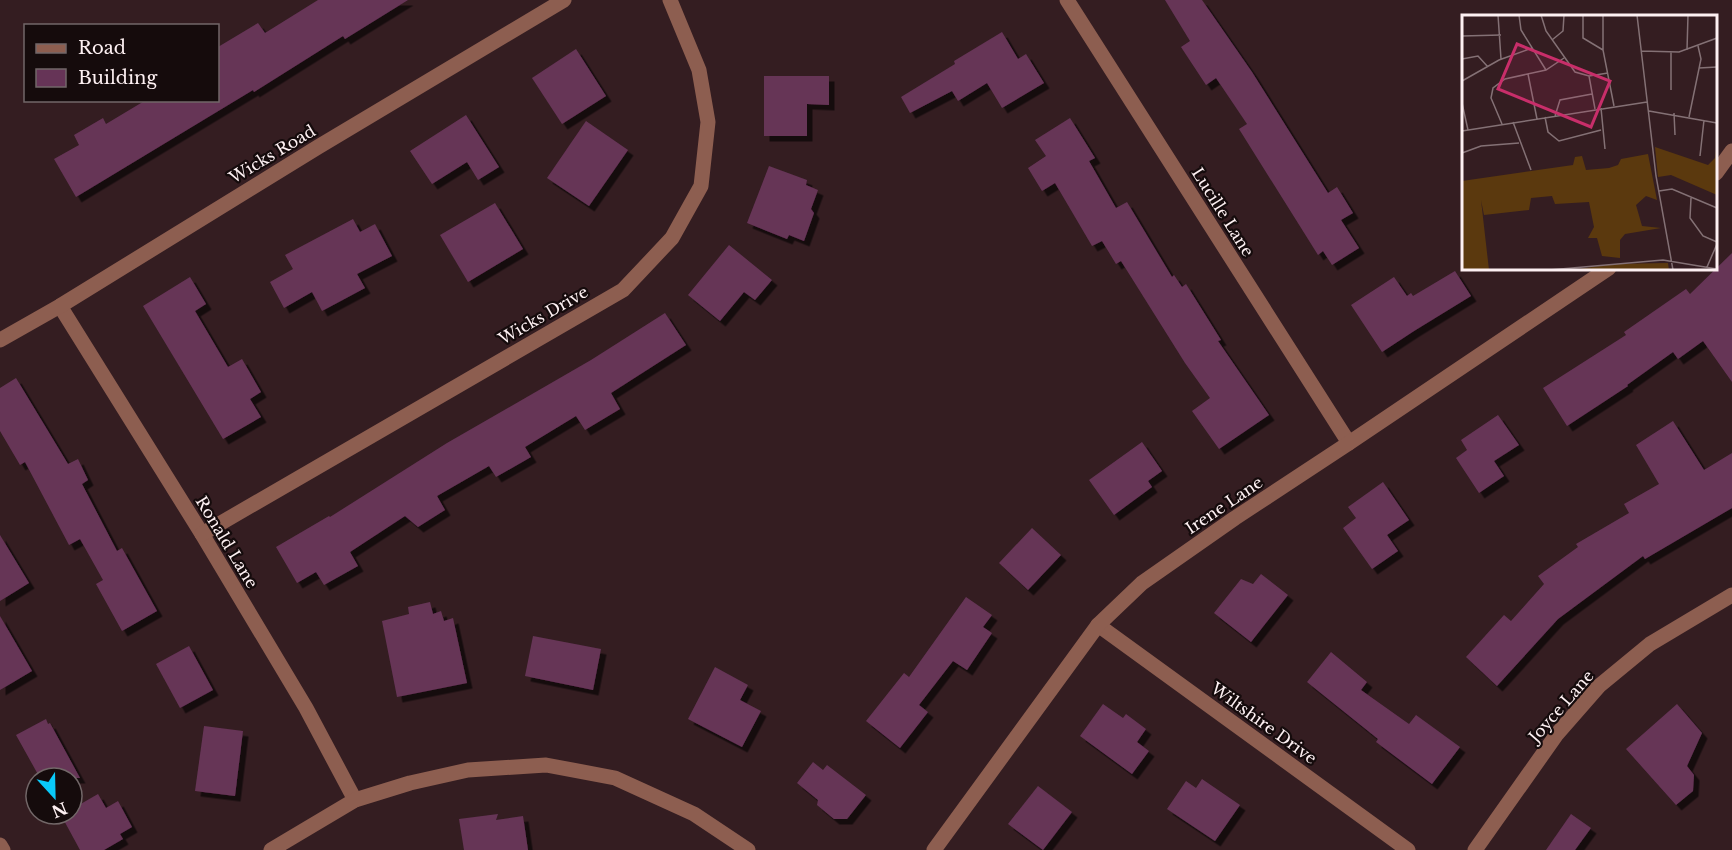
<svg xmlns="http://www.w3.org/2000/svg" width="1732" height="850" font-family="'Libre Baskerville',serif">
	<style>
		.building { fill: #663457; filter: url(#shadow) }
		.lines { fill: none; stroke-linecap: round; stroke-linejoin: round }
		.minor { stroke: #8d5e50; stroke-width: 15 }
		.labels { text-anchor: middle; stroke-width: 4.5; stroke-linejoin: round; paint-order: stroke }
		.street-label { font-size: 16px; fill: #fdf0f2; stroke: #150b0c }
		.inset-road { fill: none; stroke: #847175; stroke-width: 1.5 }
		.view { fill: #c82e6a; fill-opacity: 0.15; stroke: #c82e6a; stroke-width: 3 }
		.inset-edge { fill: none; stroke: #fdf0f2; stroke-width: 3 }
	</style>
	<defs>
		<filter id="shadow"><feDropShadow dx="5.5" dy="5.5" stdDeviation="0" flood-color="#0009"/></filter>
	</defs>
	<rect width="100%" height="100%" fill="#341d21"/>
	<!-- building -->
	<g class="building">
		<path d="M318,0H408L345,39L343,36L254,92L253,90L76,197L54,159L79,145L74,135L103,118L106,124L146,100H218V47L258,23L265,33Z"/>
		<path d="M1165,0H1202L1252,72L1328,193L1337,187L1353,213L1341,220L1359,248L1332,265L1323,251L1318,255L1239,129L1247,124L1216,78L1206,85L1181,47L1190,41Z"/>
		<path d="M1002,32L1018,59L1026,54L1044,83L1002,108L987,83L958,101L952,91L910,113L901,97L955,64L954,61Z"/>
		<path d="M576,49L606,96L562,124L532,78Z"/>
		<path d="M764,76H829V105L807,104V136H764Z"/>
		<path d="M466,115L499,167L478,180L467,162L432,184L410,151Z"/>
		<path d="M1070,118L1095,158L1089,161L1116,208L1127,202L1172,277L1174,275L1182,287L1186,284L1221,340L1218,341L1269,415L1219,449L1192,411L1210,398L1185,363L1121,261L1116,264L1102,241L1092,246L1055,183L1042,191L1028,168L1046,156L1035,140Z"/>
		<path d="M586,121L628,150L589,206L547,178Z"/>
		<path d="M769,166L807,180L806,185L818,190L811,209L814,213L804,241L789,235L787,239L747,223Z"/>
		<path d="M495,203L523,249L468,282L440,235Z"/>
		<path d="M353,219L360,232L375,224L392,256L357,274L365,288L322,311L312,292L284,308L270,282L293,269L285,255Z"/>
		<path d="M729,245L772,280L755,300L744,292L720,321L688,295Z"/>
		<path d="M1732,253V382L1703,341L1678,359L1673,352L1627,385L1628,386L1567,426L1543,388L1626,335L1624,332L1686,289L1690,294Z"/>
		<path d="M1455,271L1471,296L1414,331L1382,352L1351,305L1394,277L1407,296L1411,293L1413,296Z"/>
		<path d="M190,277L206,304L195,311L228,367L242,359L261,392L250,399L261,417L223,439L143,306Z"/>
		<path d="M665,313L686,345L611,393L620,409L585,430L576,416L525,447L531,457L496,477L489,466L437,496L445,510L418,527L405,516L350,552L358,566L324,585L316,572L297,583L276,547L329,516L330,517L447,443L591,360Z"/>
		<path d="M16,378L68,464L78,459L88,480L82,484L117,551L122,548L157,611L122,631L96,584L103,580L80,539L69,545L25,462L20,465L0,431V388Z"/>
		<path d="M1498,415L1519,445L1494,461L1504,476L1479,493L1456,458L1467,450L1461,440Z"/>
		<path d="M1673,421L1704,470L1732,453V508L1645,559L1643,556L1558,619L1497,686L1466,657L1504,615L1511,621L1544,584L1538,576L1578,547L1576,544L1629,513L1624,504L1659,484L1636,445Z"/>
		<path d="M1142,442L1162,471L1148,481L1152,487L1114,515L1089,480Z"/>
		<path d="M1383,482L1409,520L1387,535L1398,551L1372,569L1343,528L1356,518L1348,507Z"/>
		<path d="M1032,528L1061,555L1028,590L999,563Z"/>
		<path d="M0,535L29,583L0,601Z"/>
		<path d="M1261,574L1288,595L1251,642L1214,613L1241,579L1253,584Z"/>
		<path d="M966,597L992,615L983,627L992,633L967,670L953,661L919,705L928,712L900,748L866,721L904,673L909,677Z"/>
		<path d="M430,602L433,614L441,611L444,621L453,618L467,683L397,697L382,621L409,614L408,607Z"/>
		<path d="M0,616L32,671L0,690Z"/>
		<path d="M533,636L601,649L593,690L525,676Z"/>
		<path d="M189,646L213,690L180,708L156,664Z"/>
		<path d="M1331,652L1367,682L1361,690L1409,724L1416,715L1460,747L1432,784L1376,742L1378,739L1307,682Z"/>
		<path d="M715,667L748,685L740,700L761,711L742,747L688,719Z"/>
		<path d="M1103,704L1123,718L1126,714L1146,729L1137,742L1149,751L1132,774L1080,736Z"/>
		<path d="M1677,704L1702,733L1687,766L1694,775L1693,791L1676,805L1626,749Z"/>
		<path d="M46,719L48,724L50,723L80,778H40L16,735Z"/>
		<path d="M204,726L243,731L235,796L195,791Z"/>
		<path d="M813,762L823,770L827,765L866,795L847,819H834L817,805L818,800L797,783Z"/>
		<path d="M1202,779L1240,805L1215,841L1167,809L1186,781L1196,788Z"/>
		<path d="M1038,786L1072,812L1043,850L1008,824Z"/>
		<path d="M98,794L106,808L118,801L132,827L120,834L123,839L104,850H80L61,815L72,814V809Z"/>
		<path d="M498,814L496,820L523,816L528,850H464L459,819Z"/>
		<path d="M1571,814L1591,828L1575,850H1546Z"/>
	</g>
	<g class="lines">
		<!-- minor -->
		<g class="minor">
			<path d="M1067,0L1349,443"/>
			<path d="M1716,173L1732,151"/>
			<path d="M60,306L202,534L306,708L355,800"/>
			<path d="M0,340L60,306L318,147L564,0"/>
			<path d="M202,534L623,290L672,238L701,186L708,122L699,70L670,0"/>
			<path d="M1098,625L1408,850"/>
			<path d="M0,845L3,850"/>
			<path d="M271,850L355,800L410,783L468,770L546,765L615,778L694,814L748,850"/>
			<path d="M934,850L1098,625L1142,583L1235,518L1349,443L1609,268"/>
			<path d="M1475,850L1557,734L1599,686L1650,644L1732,595"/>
		</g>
	</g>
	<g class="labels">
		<!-- street labels -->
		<g class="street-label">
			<text transform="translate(272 154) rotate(-31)" y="6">Wicks Road</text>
			<text transform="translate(1223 212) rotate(58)" y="6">Lucille Lane</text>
			<text transform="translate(543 315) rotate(-30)" y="6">Wicks Drive</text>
			<text transform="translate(1224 505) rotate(-34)" y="6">Irene Lane</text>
			<text transform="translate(227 542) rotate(59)" y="6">Ronald Lane</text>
			<text transform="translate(1561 706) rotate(-49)" y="6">Joyce Lane</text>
			<text transform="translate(1264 723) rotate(36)" y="6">Wiltshire Drive</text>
		</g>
	</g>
	<!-- overview -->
	<g transform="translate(1462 15)">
		<rect width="255" height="255" fill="#341d21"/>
		<path d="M255,127V180L209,160L196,162L193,132L246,150L253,143ZM186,139L195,185L184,181L174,190L180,211L199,213L163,219L158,225V243L140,241L135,223H126L132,212L127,187L93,189L90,181L69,183L67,195L22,200L19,185L27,255H0V166L111,150L113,142L120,141L124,155L147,153L156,150L159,144ZM206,248L207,255H110L151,249Z" fill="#5b390e"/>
		<path class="inset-road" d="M36,0L39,44M57,0L59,15L84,55M79,0L84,16L113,57L127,61L146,58M121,0V23L141,35M141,0V35L152,91M175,0L194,161L211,255M0,21L39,20M90,25L101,16L102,0M225,35L226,0M179,36L217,37L255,23M209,37V75M0,44L16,41L26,52M237,53L255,52M66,59L75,104M127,61L133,94M0,66L37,45L70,33M0,88L6,115M139,93L143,134M187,96L255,108M212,98L213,120M93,101L98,85L130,79M83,102L86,117L97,126L139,115M227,102L239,44L236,31M51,107L69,155M40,109L29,83L31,73L43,64L84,55L102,43M0,116L185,87M0,138L19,131L57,128M238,141L242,105M197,176L210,174L255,193M229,183L228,203L241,221L255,227M245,252L255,229M87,255L201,245L255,254"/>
		<path class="view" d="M55,29L148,66L129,112L36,74Z"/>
		<rect width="255" height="255" class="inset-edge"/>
	</g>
	<!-- legend -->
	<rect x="24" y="24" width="195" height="78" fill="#150b0c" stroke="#726768" stroke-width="1.5"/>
	<rect x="36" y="44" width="30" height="9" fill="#8d5e50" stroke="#726768" stroke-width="1.5"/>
	<text x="78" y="54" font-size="18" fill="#fdf0f2">Road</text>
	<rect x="36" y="69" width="30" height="18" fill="#663457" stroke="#726768" stroke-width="1.5"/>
	<text x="78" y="84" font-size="18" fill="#fdf0f2">Building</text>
	<!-- north arrow -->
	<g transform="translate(54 796) rotate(158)"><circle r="28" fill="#150b0c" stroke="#726768" stroke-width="1.5"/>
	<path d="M0-4.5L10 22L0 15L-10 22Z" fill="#09cafa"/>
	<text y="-9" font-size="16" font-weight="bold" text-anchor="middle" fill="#fdf0f2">N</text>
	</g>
</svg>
